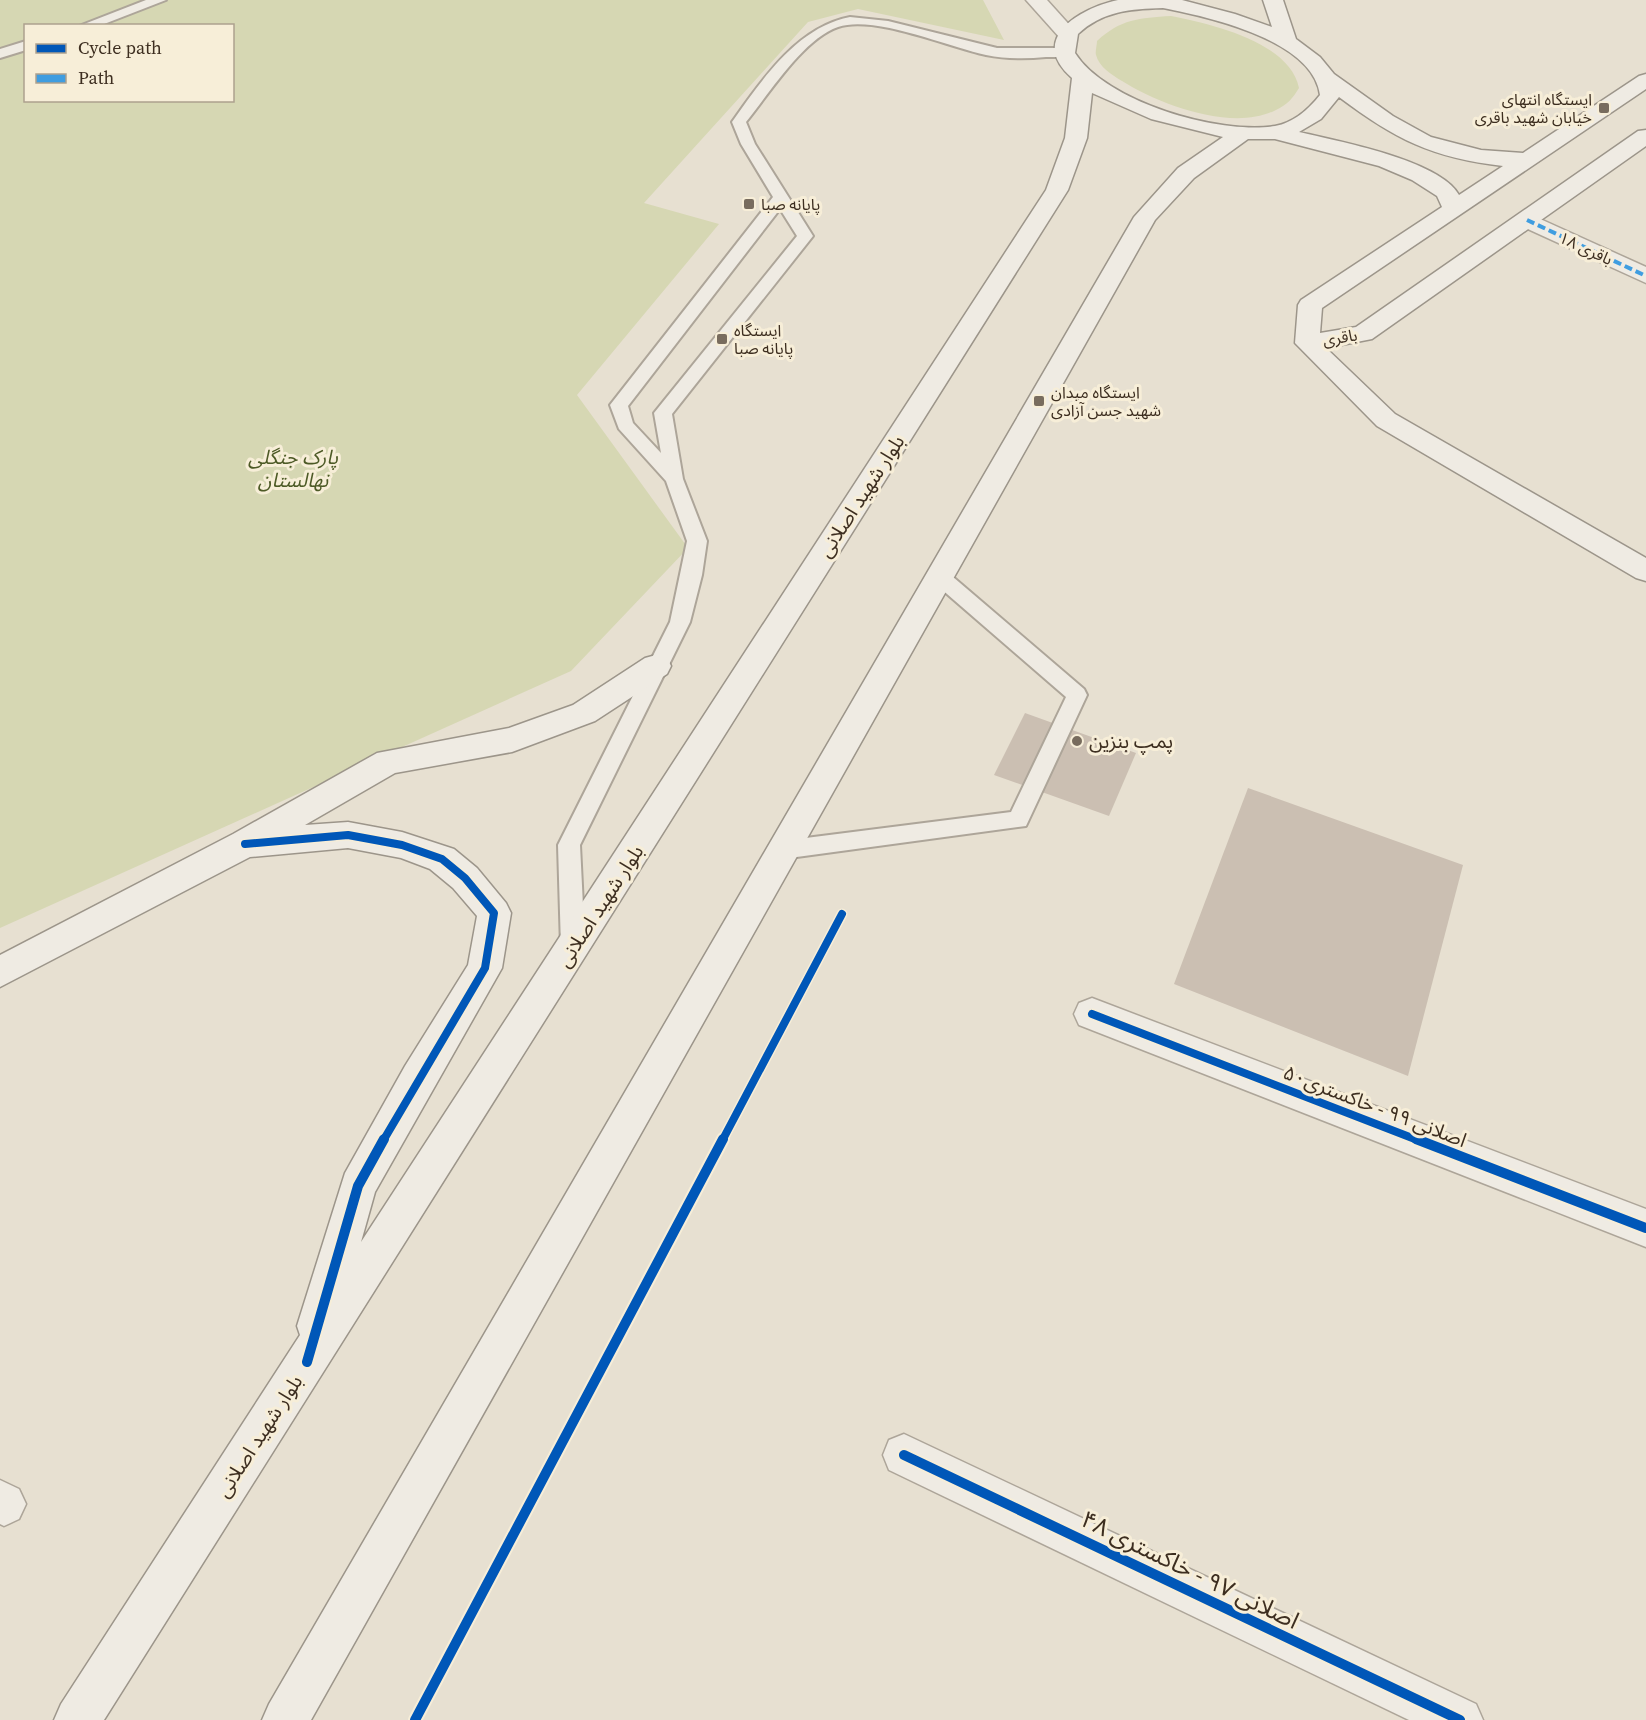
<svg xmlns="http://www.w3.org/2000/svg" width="1646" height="1720" font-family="'Source Serif 4','Noto Sans Arabic',serif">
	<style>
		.green { fill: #d6d7b3; fill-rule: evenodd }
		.building { fill: #cbbfb2 }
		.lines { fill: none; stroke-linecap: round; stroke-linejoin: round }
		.lane-casing { stroke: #ada599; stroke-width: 4 }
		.street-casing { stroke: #ada599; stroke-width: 3 }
		.secondary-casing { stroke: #9c958a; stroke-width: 3 }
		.lane { fill: #efebe3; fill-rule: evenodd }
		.street { fill: #efebe3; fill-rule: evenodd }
		.secondary { fill: #efebe3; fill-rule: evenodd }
		.quiet { stroke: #3f9de0; stroke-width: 4; stroke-dasharray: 8 4; stroke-linecap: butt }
		.cycleway-far1-casing { stroke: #f7eed8; stroke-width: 11 }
		.cycleway-casing { stroke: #f7eed8; stroke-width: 14 }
		.cycleway-far1 { stroke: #0057b8; stroke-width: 8 }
		.cycleway { stroke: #0057b8; stroke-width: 10 }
		.poi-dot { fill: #786c5e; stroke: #f7eed8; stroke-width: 2 }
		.labels { text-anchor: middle; stroke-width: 6; stroke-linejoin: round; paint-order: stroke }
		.far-poi-label { font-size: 16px; fill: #3d2e20; stroke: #f7eed8; text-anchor: start }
		.far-street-label { font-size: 16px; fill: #3d2e20; stroke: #f7eed8 }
		.park-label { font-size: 20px; font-style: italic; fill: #4d5a26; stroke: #f7eed8 }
		.street-label { font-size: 20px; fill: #3d2e20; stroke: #f7eed8 }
		.poi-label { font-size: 20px; fill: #3d2e20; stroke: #f7eed8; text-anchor: start }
		.near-street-label { font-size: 24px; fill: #3d2e20; stroke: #f7eed8 }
	</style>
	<rect width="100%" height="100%" fill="#e7e0d1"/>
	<!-- green -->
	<g class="green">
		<path d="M0,0H983L1004,40L858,9L808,22L644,203L719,224L577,395L688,548L571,671L0,928ZM26,26H232V100H26Z"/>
		<path d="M1171,16C1211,24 1290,42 1299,88C1293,98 1287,105 1276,110C1233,132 1160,105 1122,81C1112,75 1099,67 1096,55C1095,52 1097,45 1097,41C1121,19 1139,18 1171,16Z"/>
	</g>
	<!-- building -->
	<g class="building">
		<path d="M1025,713L1136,753L1109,816L994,775Z"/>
		<path d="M1248,788L1463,865L1408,1076L1174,984Z"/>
	</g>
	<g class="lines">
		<defs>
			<g id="lane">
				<path d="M146,0H166L99,26H79Z"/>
				<path d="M850,17L888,21L997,48H1065L1072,52C1066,58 1055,57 1046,57C1026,59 1006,59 986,55C948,47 875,15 838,27C803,39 769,94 746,122L755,144L813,236L672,414L683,479L707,541L702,575L690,622L580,845L585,947L581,954L573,957L565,954L561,947L558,845L670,622L687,541L666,481L619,429L610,405L773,197L741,144L732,122C761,81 797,27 850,17ZM780,209L797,236L654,413L661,453L633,423L628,406Z"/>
				<path d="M26,41V50L0,58V49Z"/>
				<path d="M939,569L946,571L1084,689L1087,695L1026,826L782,859L774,857L771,850L774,843L782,841L1011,812L1066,697L932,581L929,576L932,571Z"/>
			</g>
			<g id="street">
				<path d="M1026,0H1047L1074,30L1077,34L1074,38H1060Z"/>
				<path d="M1527,213L1646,267V283L1519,225L1516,220L1519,215Z"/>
				<path d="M1092,998L1646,1209V1247L1079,1025L1074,1014L1079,1003Z"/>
				<path d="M904,1434L1476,1704L1483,1720H1409L889,1470L883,1455L889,1440Z"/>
				<path d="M0,1480L19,1489L26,1504L19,1519L4,1526L0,1524Z"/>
			</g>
			<path id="secondary" d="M1118,0H1182L1235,14L1272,27L1263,0H1283L1296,39L1320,57L1334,74L1393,116L1431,137L1481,150L1523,153L1639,76L1646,74V89L1322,308L1320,333L1356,327L1638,131L1646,130V146L1372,339L1326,348L1395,414L1646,558V581L1636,578L1377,426L1295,343L1298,305L1301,300L1442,207L1437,196L1412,180L1379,166L1275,139H1248L1194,178L1155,220L311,1720H262L269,1704L1134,217L1178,168L1223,137L1151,119L1092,93L1087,138L1068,190L104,1720H54L61,1704L300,1335L297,1326L345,1173L405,1066L468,965L477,916L453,888L430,869L401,858L348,848L250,857L0,987V955L233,834L377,753L509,728L573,705L645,658L656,655L667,658L671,666L667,674L595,721L512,752L395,773L305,825L348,822L402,832L454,849L477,868L506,903L511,913L502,968L375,1192L361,1242L1046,190L1065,138L1072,78C1027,39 1080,8 1118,0ZM1163,8C1209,17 1313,40 1320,95C1309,109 1293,123 1275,126C1219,135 1106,102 1075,53L1078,34C1102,11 1131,9 1163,8ZM1339,97C1395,139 1432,158 1503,166L1459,195C1440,160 1337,141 1299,132L1321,119Z"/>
		</defs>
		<!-- lane casing -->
		<use href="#lane" class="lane-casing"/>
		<!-- street casing -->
		<use href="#street" class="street-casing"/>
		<!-- secondary casing -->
		<use href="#secondary" class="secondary-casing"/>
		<!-- lane -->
		<use href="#lane" class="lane"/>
		<!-- street -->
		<use href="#street" class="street"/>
		<!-- secondary -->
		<use href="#secondary" class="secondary"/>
		<!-- quiet -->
		<path class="quiet" d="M1527,220L1646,276"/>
		<defs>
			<g id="cycleway-far1">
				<path d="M245,844L348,835L402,845L442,859L465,878L494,913L485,968L383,1141"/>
				<path d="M1092,1014L1420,1141"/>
				<path d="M722,1141L842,914"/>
			</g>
			<g id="cycleway">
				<path d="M1416,1139L1646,1228"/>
				<path d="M307,1362L358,1186L384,1139"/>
				<path d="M904,1455L1460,1720"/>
				<path d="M415,1720L723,1139"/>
			</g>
		</defs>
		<!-- cycleway-far1 casing -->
		<use href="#cycleway-far1" class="cycleway-far1-casing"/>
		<!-- cycleway casing -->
		<use href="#cycleway" class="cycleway-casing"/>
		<!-- cycleway-far1 -->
		<use href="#cycleway-far1" class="cycleway-far1"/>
		<!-- cycleway -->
		<use href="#cycleway" class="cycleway"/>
	</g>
	<!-- markers -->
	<g class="poi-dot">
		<rect x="1598" y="102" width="12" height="12" rx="3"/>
		<rect x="743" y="198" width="12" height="12" rx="3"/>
		<rect x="716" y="333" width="12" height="12" rx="3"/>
		<rect x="1033" y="395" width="12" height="12" rx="3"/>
		<circle cx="1077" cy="741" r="6"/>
	</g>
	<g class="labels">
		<!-- far-poi labels -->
		<g class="far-poi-label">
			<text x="1592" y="105" text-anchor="end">ایستگاه انتهای<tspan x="1592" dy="18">خیابان شهید باقری</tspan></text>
			<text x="761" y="210">پایانه صبا</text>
			<text x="734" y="336">ایستگاه<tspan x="734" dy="18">پایانه صبا</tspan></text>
			<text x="1051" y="398">ایستگاه میدان<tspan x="1051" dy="18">شهید جسن آزادی</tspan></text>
		</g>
		<!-- far-street labels -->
		<g class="far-street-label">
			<text transform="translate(1586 248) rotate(25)" y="6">باقری ۱۸</text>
			<text transform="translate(1340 337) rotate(-9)" y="6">باقری</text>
		</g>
		<!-- park labels -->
		<g class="park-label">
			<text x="293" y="464">پارک جنگلی<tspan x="293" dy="23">نهالستان</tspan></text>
		</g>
		<!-- street labels -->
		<g class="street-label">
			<text transform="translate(861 496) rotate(-57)" y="7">بلوار شهید اصلانی</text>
			<text transform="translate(600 906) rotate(-57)" y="7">بلوار شهید اصلانی</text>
			<text transform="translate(1375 1106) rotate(21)" y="7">اصلانی ۹۹ - خاکستری۵۰</text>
			<text transform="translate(259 1436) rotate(-57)" y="7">بلوار شهید اصلانی</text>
		</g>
		<!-- poi labels -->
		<g class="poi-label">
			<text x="1089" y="748">پمپ بنزین</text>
		</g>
		<!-- near-street labels -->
		<g class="near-street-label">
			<text transform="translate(1190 1570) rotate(26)" y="8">اصلانی ۹۷ - خاکستری ۴۸</text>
		</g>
	</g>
	<!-- legend -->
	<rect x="24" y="24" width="210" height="78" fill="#f7eed8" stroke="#ada18e" stroke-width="1.5"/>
	<rect x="36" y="44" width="30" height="9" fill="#0057b8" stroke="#ada18e" stroke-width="1.5"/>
	<text x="78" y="54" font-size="18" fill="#3d2e20">Cycle path</text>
	<rect x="36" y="74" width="30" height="9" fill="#3f9de0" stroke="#ada18e" stroke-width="1.5"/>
	<text x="78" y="84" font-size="18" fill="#3d2e20">Path</text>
</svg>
